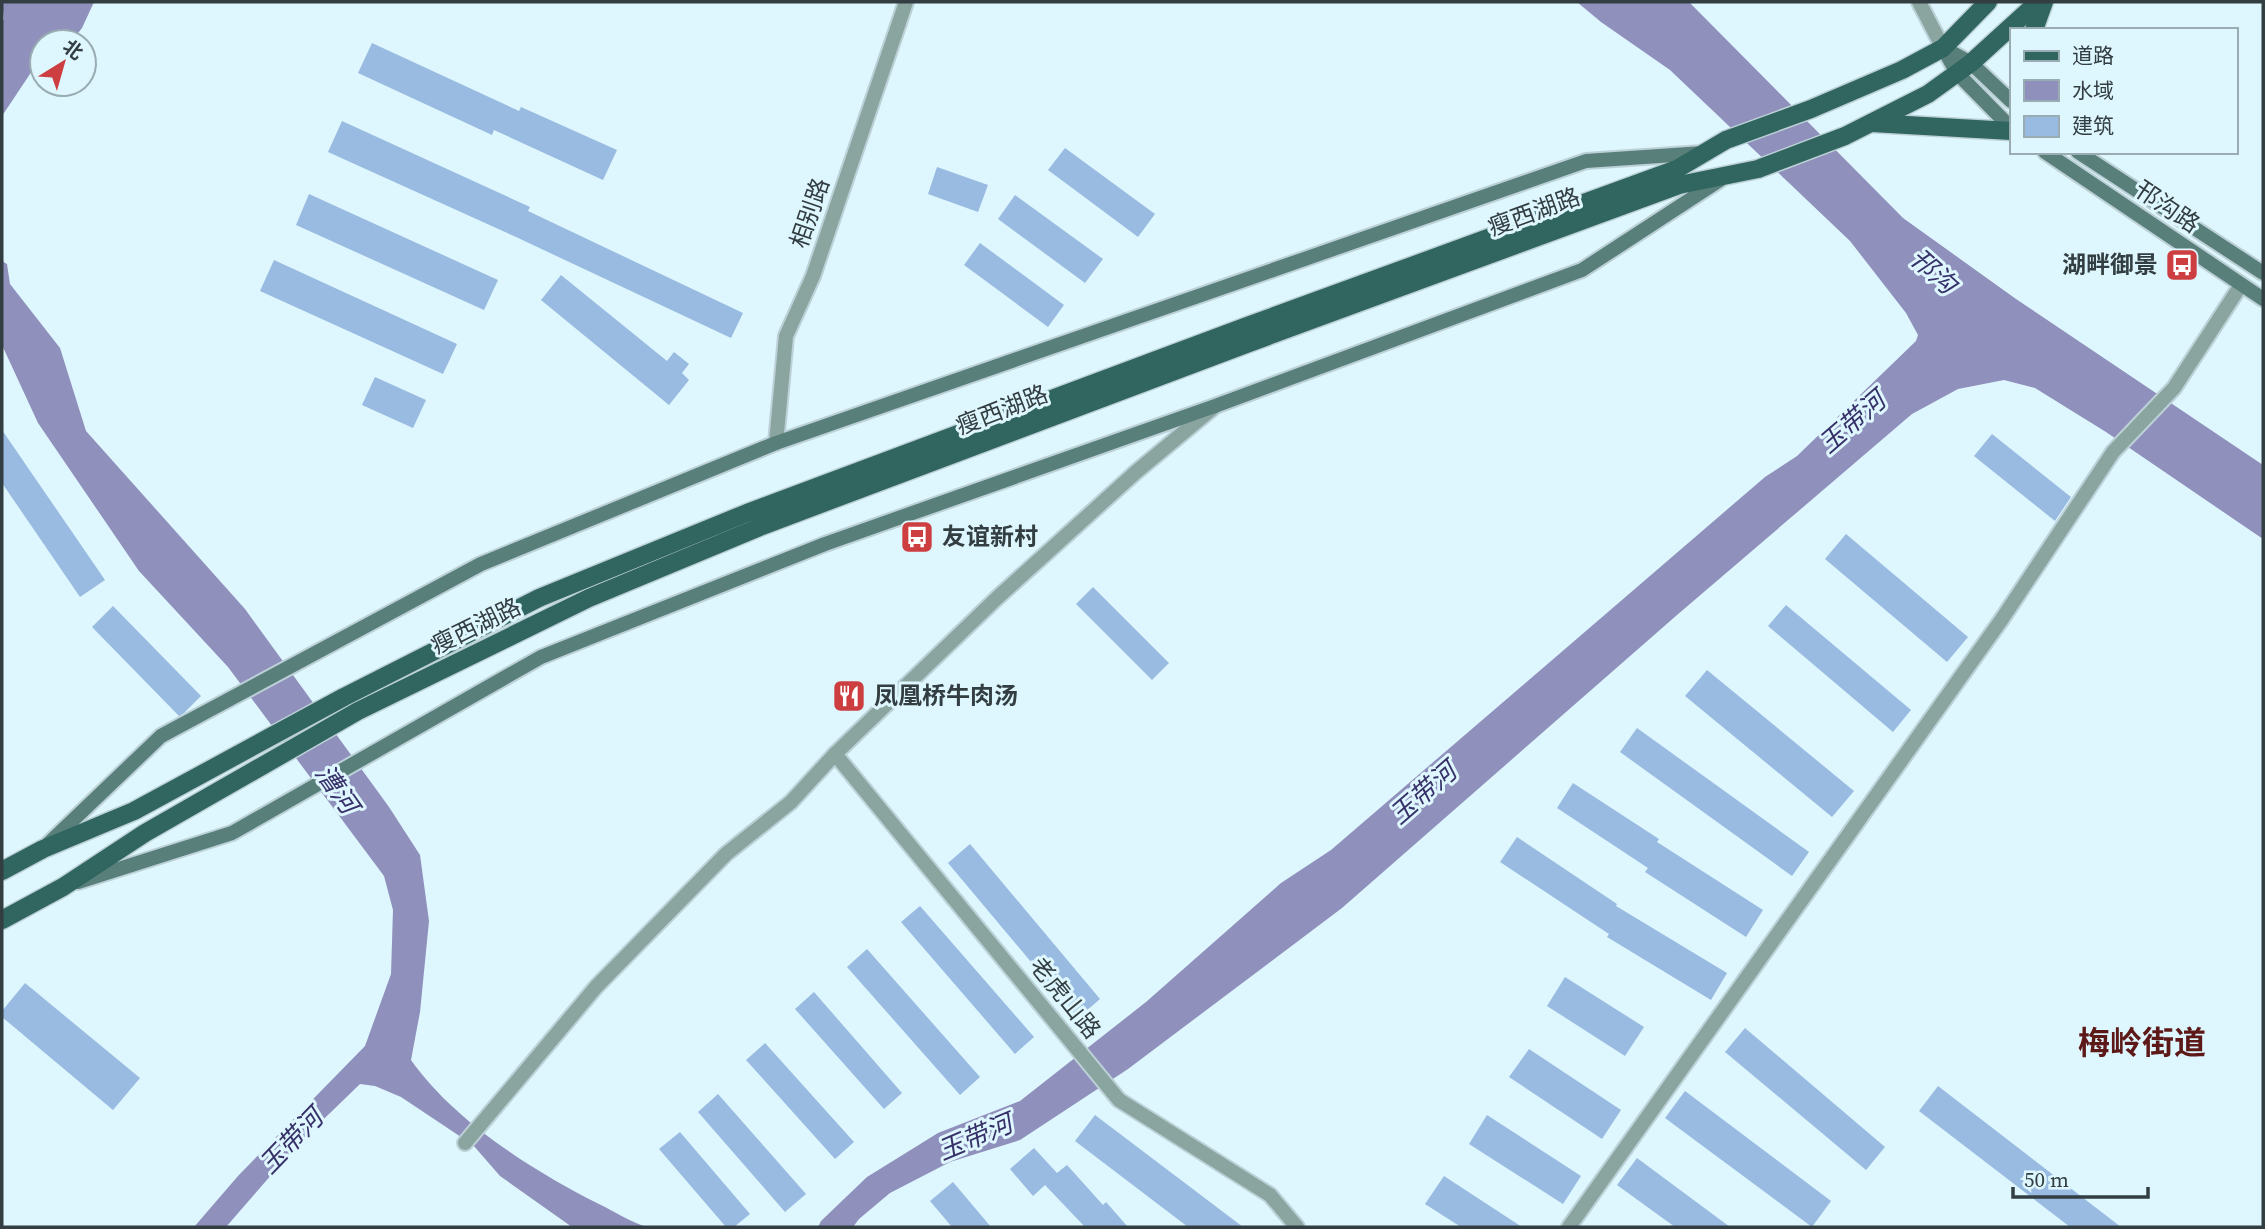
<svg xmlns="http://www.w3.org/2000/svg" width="2265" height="1229" font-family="'Source Serif 4','Noto Sans SC',serif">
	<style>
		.water { fill: #9090bc }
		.building { fill: #99bbe1 }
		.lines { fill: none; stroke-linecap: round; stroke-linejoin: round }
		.street-casing { stroke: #bcd1d7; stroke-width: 18 }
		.secondary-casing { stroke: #bcd1d7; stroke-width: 18 }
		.primary-casing { stroke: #bcd1d7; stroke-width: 21 }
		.street { stroke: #8aa4a0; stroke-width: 14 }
		.secondary { stroke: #587f7a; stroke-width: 14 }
		.primary { stroke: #31655f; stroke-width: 18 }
		.labels { text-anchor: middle; stroke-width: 6; stroke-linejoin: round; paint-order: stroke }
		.street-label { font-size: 24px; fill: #323e41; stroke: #def6fd }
		.poi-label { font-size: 24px; font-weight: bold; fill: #323e41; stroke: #def6fd; text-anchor: start }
		.water-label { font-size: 26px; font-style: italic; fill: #373169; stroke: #def6fd }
		.district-label { font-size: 32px; font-weight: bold; fill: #5d1818; stroke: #def6fd }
	</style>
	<rect width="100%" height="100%" fill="#def6fd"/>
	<!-- water -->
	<g class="water">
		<path d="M2,2H94L82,28L71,42H42V56L2,116V22L4,19Z"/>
		<path d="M1577,2H1689L1903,218L2016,299L2263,465V539L2106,432L2035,388L2004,380L1958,389L1912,414L1677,615L1342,908L1128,1069L1020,1140L950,1162L890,1193L859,1219L853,1227H818L821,1221L867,1177L938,1133L1020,1101L1146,1002L1281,883L1331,850L1765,477L1797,456L1916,341L1918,335L1906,313L1850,241L1670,70L1601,22Z"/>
		<path d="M2,261L7,264L10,284L60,348L86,431L245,609L389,807L420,855L429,921L420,1012L411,1060C454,1121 533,1171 599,1204C615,1212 631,1222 647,1227H572L500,1176L473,1145L401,1097L375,1086L360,1084L299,1143L226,1227H194L238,1176L365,1046L391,974L393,910L384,876L228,667L139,571L38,423L2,345Z"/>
	</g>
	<!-- building -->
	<g class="building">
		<path d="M372,43L519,111L521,107L617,150L603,180L494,130L492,135L358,73Z"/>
		<path d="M342,121L530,207L528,211L743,313L731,338L516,237L328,152Z"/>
		<path d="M1065,148L1155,214L1138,237L1048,170Z"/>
		<path d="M937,167L988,185L978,212L928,194Z"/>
		<path d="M309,194L498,280L484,310L296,225Z"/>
		<path d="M1015,195L1103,259L1085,283L998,219Z"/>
		<path d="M980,243L1064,305L1048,327L964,265Z"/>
		<path d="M274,260L457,344L443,374L260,291Z"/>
		<path d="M561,275L667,361L674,352L689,364L682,373L689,380L669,405L541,300Z"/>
		<path d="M375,377L426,400L413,428L362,405Z"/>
		<path d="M2,430L105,580L80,597L2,483Z"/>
		<path d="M1992,434L2071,497L2055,521L1974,456Z"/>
		<path d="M1846,534L1968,637L1947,662L1825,559Z"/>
		<path d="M1093,587L1169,663L1152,680L1076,604Z"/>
		<path d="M1786,605L1911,710L1893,732L1768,626Z"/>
		<path d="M113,606L201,696L184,713L179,716L92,627Z"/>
		<path d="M1707,670L1854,791L1832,817L1685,696Z"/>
		<path d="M1637,728L1809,852L1792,876L1620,752Z"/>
		<path d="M1573,783L1659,839L1657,842L1763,910L1746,937L1645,872L1648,868L1557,808Z"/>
		<path d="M1517,837L1617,904L1616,906L1727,973L1711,1000L1607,937L1609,934L1500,862Z"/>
		<path d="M970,844L1100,999L1078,1018L948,863Z"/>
		<path d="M920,906L1034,1037L1015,1054L901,922Z"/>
		<path d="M867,949L980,1077L960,1095L847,967Z"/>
		<path d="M1565,977L1644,1027L1625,1056L1547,1006Z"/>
		<path d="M25,983L140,1078L113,1110L2,1017V1011Z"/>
		<path d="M814,992L902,1093L884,1109L795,1009Z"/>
		<path d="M1745,1028L1885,1147L1866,1170L1725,1052Z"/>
		<path d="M765,1043L854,1142L835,1159L746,1060Z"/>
		<path d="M1529,1049L1621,1110L1602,1139L1509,1077Z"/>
		<path d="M1938,1086L2121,1227H2070L1919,1111Z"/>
		<path d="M1685,1091L1831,1201L1812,1227L1665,1118Z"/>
		<path d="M718,1094L806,1194L785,1212L698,1112Z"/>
		<path d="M1095,1115L1243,1227H1188L1075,1141Z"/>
		<path d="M1487,1115L1581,1176L1563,1204L1469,1144Z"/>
		<path d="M680,1132L750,1214L734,1227H726L659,1149Z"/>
		<path d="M1034,1148L1057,1173L1067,1165L1103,1205L1106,1202L1128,1227H1085L1045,1185L1033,1196L1010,1169Z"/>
		<path d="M1637,1158L1730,1227H1675L1617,1185Z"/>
		<path d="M1444,1176L1522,1227H1461L1425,1204Z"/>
		<path d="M953,1182L991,1227H952L930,1201Z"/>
	</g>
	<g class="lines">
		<defs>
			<g id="street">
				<path d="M1919,2L1943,48"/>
				<path d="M776,443L786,336L813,276L906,2"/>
				<path d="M835,754L1119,1100L1270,1195L1297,1227"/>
				<path d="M465,1143L596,987L726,854L791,802L835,754L997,598L1136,472L1214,407"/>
				<path d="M1569,1227L2002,619L2113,452L2174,388L2241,285"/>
			</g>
			<g id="secondary">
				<path d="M1943,48L1957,73L2011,128"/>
				<path d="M1944,48L1971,63L2011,101"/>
				<path d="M2045,152L2263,299"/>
				<path d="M2078,152L2263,273"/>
				<path d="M48,844L161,736L481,564L776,443L1586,161L1703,153"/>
				<path d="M78,882L232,833L541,657L825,544L1215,406L1582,270L1720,180"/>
			</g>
			<g id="primary">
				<path d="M2034,30L2044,2"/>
				<path d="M1872,123L2011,131"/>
				<path d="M2,871L43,849L134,811L344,697L539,598L747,513L1250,325L1677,169L1726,140L1811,109L1902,70L1943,48L1988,2"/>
				<path d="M2,920L63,887L145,833L358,711L589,598L762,526L1249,343L1679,185L1758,169L1845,136L1928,94L1971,63L2038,2"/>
			</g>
		</defs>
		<!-- street casing -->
		<use href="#street" class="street-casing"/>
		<!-- secondary casing -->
		<use href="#secondary" class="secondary-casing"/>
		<!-- primary casing -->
		<use href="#primary" class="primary-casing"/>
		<!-- street -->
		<use href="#street" class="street"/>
		<!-- secondary -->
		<use href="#secondary" class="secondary"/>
		<!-- primary -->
		<use href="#primary" class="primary"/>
	</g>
	<!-- icons -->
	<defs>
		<symbol id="bus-square" viewBox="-11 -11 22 22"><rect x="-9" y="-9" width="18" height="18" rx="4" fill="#cd3e40" stroke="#def6fd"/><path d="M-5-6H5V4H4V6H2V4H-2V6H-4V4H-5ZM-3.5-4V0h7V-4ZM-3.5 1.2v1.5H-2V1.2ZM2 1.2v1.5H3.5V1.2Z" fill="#fff"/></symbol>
		<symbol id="restaurant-square" viewBox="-11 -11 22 22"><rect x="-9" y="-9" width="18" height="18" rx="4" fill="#cd3e40" stroke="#def6fd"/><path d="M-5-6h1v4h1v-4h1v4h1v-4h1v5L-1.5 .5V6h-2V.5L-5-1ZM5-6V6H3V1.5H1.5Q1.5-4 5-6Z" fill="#fff"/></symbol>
	</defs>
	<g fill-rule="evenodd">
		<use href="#bus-square" x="2163" y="246" width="38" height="38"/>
		<use href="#bus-square" x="898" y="518" width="38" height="38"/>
		<use href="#restaurant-square" x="830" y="677" width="38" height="38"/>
	</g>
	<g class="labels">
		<!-- street labels -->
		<g class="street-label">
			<text transform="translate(2167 207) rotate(34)" y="8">邗沟路</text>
			<text transform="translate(1534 212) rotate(-20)" y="8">瘦西湖路</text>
			<text transform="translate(810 213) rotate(-71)" y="8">相别路</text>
			<text transform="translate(1002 410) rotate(-21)" y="8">瘦西湖路</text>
			<text transform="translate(476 626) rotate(-26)" y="8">瘦西湖路</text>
			<text transform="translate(1065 998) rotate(51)" y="8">老虎山路</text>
		</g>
		<!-- poi labels -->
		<g class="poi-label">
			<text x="2158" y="273" text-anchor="end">湖畔御景</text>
			<text x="942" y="545">友谊新村</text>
			<text x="874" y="704">凤凰桥牛肉汤</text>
		</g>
		<!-- water labels -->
		<g class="water-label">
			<text transform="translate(1933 271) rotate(42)" y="9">邗沟</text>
			<text transform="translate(1852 422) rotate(-41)" y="9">玉带河</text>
			<text transform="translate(337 789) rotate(55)" y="9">漕河</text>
			<text transform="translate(1423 793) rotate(-41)" y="9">玉带河</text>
			<text transform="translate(975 1137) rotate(-23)" y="9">玉带河</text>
			<text transform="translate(291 1141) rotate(-46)" y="9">玉带河</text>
		</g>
		<!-- district labels -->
		<g class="district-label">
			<text x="2142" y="1054">梅岭街道</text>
		</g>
	</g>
	<!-- border -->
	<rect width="2265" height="1229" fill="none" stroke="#323e41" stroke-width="7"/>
	<!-- legend -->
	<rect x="2010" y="28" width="228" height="126" fill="#def6fd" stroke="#99acb2" stroke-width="2"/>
	<rect x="2024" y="51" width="35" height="10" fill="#31655f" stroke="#99acb2" stroke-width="2"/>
	<text x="2072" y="63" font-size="21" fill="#323e41">道路</text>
	<rect x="2024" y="80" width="35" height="21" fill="#9090bc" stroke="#99acb2" stroke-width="2"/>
	<text x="2072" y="98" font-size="21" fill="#323e41">水域</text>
	<rect x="2024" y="116" width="35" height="21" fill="#99bbe1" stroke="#99acb2" stroke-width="2"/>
	<text x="2072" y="133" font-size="21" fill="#323e41">建筑</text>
	<!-- north arrow -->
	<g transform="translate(63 63) rotate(37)"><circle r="33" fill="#def6fd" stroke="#99acb2" stroke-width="2"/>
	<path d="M0-5L12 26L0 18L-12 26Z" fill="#cd3e40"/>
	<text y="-10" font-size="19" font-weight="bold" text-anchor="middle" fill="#323e41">北</text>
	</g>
	<!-- scale -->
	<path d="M2013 1187v10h135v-10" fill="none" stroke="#323e41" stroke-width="3.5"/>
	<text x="2024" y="1187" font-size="21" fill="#323e41" stroke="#def6fd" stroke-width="5" paint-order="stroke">50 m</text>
</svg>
